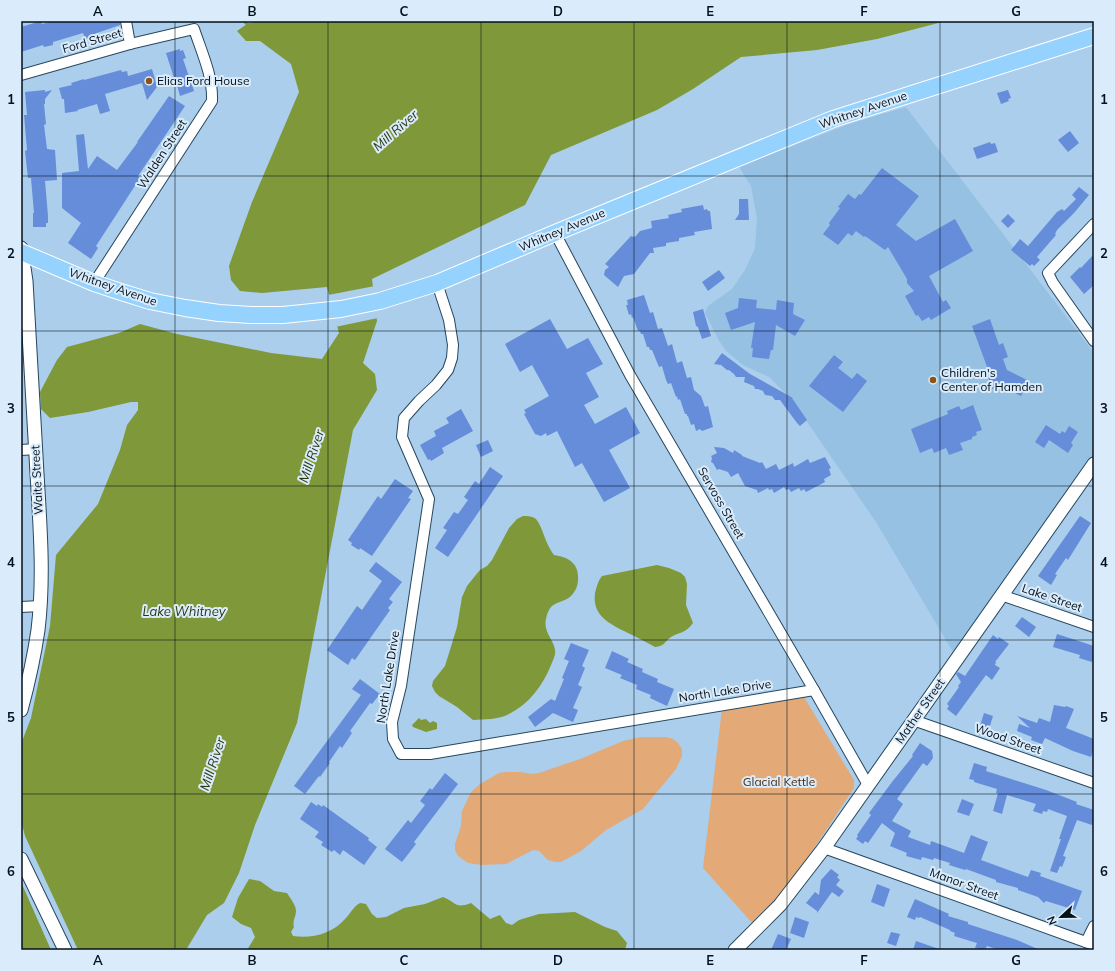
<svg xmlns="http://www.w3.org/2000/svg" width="1115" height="971" font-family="Mulish,sans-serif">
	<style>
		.built { fill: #97c1e2 }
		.green { fill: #e3a976 }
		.water { fill: #7f9839 }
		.pier { fill: #aaceeb }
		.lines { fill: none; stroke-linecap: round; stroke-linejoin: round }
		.stream { stroke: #7f9839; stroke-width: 3 }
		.building { fill: #658dda }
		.minor-casing { stroke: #27475f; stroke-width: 12 }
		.tertiary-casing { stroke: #27475f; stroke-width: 15 }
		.primary-casing { stroke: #fff; stroke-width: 18 }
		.minor { stroke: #fff; stroke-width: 10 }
		.tertiary { stroke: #fff; stroke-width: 13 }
		.primary { stroke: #95d2fd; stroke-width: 16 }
		.grid { fill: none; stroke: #05111b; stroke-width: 1; stroke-opacity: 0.55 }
		.poi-dot { fill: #8e5310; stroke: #daecfb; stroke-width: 1.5 }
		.labels { text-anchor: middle; stroke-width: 4; stroke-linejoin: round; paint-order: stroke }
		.street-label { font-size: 12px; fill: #05111b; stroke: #daecfb }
		.poi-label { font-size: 12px; fill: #05111b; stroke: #daecfb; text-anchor: start }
		.park-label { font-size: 12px; fill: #4b2d0f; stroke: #daecfb }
		.water-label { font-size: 13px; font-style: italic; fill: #2d3810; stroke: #daecfb }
		.neatline { fill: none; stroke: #05111b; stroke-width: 1.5 }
		.grid-label { font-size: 13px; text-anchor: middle; font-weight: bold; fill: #05111b }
	</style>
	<rect width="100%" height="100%" fill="#aaceeb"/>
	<!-- built -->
	<path class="built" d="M906,107L1094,353V463L953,652L876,522L792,400L769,377L743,365L726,351L718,339L705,313L708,306L732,289L745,270L755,248L757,218L751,186L739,167L849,124Z"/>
	<!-- green -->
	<g class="green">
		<path d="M804,697L854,780V788L797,874L754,925L703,868L722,709Z"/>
		<path d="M641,737H666L673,739L678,743L682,749V756L676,769L643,809L606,830L581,851L561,862H555L548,860L539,851L533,850L506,864L482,865L468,863L458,856L455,850V844L461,826L462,811L471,792L480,784L499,773L506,772H520L532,774L539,773L580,759L623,741Z"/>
	</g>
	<!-- water -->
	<g class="water">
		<path d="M258,21H946L877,39L817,50L741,57L693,89L657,110L551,155L525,205L372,279L377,321L363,363L375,374L377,390L353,430L297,723L255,825L239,873L224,903L207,915L186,950H78L25,836L21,820V744L31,718L50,626L56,555L98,504L120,450L127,425L138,410V402H131L88,412L50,418L41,409L40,392L57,360L67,347L119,333L140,324L177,334L271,353L322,359L339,333L327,287L262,293L240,291L231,280L229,266L252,202L299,92L291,64L260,41H246L237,31L247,24Z"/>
		<path d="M523,516C528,516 532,516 536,519C543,527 545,544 554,555C568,557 579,563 578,579C578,585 576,591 571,596C561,605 550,599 546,619C543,632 554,640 555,650C556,655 553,660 551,665C543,685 529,704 509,714C498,720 484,719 473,720L457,707L439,696L435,692L432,686L433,681L445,666L457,627L462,597L467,586L475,576L480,570L487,566L492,560L509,528L517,519Z"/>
		<path d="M657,565L669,568L681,573L685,577L687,584L686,605L693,623C686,633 680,632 671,637C664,642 665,646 655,647C646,642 637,637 628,633C610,624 592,616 595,593C597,586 598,581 602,576Z"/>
		<path d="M419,718L421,720L426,719L430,723L433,721L437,723V729L426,732L413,727L412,725Z"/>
		<path d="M249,879L260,881L274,891L287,893C290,898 296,905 296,911C296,917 292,921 294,927L291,932L293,936C311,939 332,934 345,919C351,913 353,907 360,903L366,904L372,914L377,918L386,917L404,908L425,904L443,897C457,903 455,909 471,903L490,919L500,915L506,923L512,925L519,920L539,914L575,912L605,927L617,931L627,943L625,950H247L255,937L251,928L241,924L232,917L238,898Z"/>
		<path d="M21,882L51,950H21Z"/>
	</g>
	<!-- pier -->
	<path class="pier" d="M375,286L378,318L335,327L328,295Z"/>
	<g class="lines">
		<!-- stream -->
		<path class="stream" d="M244,21L247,24L250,25"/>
	</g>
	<!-- building -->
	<g class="building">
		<path d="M41,21L42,24L53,21H120V25L94,34L93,37L85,39L83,33L53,42V45L44,47L43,45L21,52V27Z"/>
		<path d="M180,49V51L183,50L186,58L183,59L194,91L180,96L177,85L178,83L175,81L166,53Z"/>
		<path d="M152,69L157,87L147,100L142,83L105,94L110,111L100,114L97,104L77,110L78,111L65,113L64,99H62L59,88L72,85L71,83L84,79V80L121,70L122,72L127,71L128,76Z"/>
		<path d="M45,90V92L52,90L45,99V104H44L46,124L44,125L47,149L55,150L57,180L45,181L48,216V223H46V227H33V213H34L31,178H28L25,151L27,150L24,115H27L25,92Z"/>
		<path d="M1008,90L1011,98L1008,99L1009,101L1001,104L997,93Z"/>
		<path d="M169,96L185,106L138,176L140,178L96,246L98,248L91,259L68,243L81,223L62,208V173L79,171L76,135L84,134L88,169L97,156L117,170L138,142H137Z"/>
		<path d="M1070,131L1079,143L1068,152L1058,140Z"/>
		<path d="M990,142L991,144L995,143L998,152L977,159L973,148Z"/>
		<path d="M882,168L919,196L896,225L916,241L955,219L973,251L929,276L943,302L946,300L951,308L931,320L929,317L922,321L918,315L916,316L905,296L914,291L907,283V279L888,247L885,250L865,236L864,237L856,231L852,236L848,233L838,245L823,234L830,225L829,223L840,208L838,207L848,194L855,199L859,194L861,195Z"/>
		<path d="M1079,187L1089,195L1074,213L1057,230L1055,234L1056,235L1037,257L1040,260L1034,266L1032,264L1030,266L1011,250L1020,239L1028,246L1057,212L1062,209L1064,211L1076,199L1072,195Z"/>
		<path d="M739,199H748L749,220H735L739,214Z"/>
		<path d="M703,205L704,210L707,209L708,211H710L712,229L694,232L695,235L679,238V241L666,243V246L653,248L654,253H650L634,274L624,276L618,287L604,275L605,270L609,267L605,264L631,236L635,237L640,231L652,228L651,221L669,218L668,215L682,212L681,209Z"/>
		<path d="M1008,214L1015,221L1008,228L1001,221Z"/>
		<path d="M1094,254V285L1084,294L1070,277L1080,267L1081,268Z"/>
		<path d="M719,270L725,278L708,291L702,282Z"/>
		<path d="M644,295L650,313L653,312L658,329L662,328L668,346L672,344L677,363L682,361L687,378L691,377L694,390L701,396L705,407L708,406L713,427L702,431L700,429L696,431L694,424L691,425L688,416H687V414H685L680,399L678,400L677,396L676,397L671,383L668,384L666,380L662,366L659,367L652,350H650L649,347H647L643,334H641L640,331H638L633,317L632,318L631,314L629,315L626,305H628L627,300Z"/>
		<path d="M739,298L757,300L756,308L776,310L777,300L794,303L793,314L805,320L795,336L776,325L773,350H771L769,359L752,357L753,348H751L755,322L731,330L725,313L738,308Z"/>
		<path d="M703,309L711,336L702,339L698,327L696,326L693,312Z"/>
		<path d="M550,319L567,349L588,338L603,364L586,373L599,397L584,405L595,424L626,407L640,433L609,450L630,488L604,502L582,463L575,467L557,431L547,436L546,433L541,436L535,434L524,414L526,413L524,410L549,396L532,365L520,372L505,344Z"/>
		<path d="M990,319L999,345L1003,343L1008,357L1003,359L1007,370L1029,381L1021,396L1003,387L1001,390L996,388L992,389L988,376L990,375L972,326Z"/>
		<path d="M722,353L750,374L793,398H792L807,420L800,426L797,423L780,400H775L772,396L765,395L763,391L758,389H755L754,386L744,382L745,377H736L734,374L729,370H727L721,365L714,364Z"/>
		<path d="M834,355L843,362L838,368L852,379L857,373L867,381L843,412L809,386Z"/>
		<path d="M973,405L982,430L976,432L977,435L972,437V439L960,443L963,450L949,455L946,448L934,453L932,448L920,453L911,429L948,414L947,411L959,406L961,410Z"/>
		<path d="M461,409L473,431L442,448L444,453L431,461L430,459L428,460L420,445L436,436L434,431L449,423L446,418Z"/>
		<path d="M1046,425L1060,434L1062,431L1065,433L1069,426L1078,432L1071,443L1073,445L1068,453L1049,440L1044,448L1035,442Z"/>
		<path d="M488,440L493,451L481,457L476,445Z"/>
		<path d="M714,447L724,448L733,453L734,450L742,455V456L760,463L762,462L766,469L776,464L779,470L793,463L794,467L808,459L810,463L825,457L831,468L829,469L831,475L824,479L825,482L806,492L804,489L801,491L799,488L791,492L789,489L786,490L784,487L774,493L772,489L769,490L768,488L758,493L757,490L745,486L738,473L731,477L728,472L719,469L717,470L713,463L711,462L712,458L711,456L717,453Z"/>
		<path d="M490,467L503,476L448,557L435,548L447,530L443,528L454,512L458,514L468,500L464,497L475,481L479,484Z"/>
		<path d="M395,479L413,491L408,498L411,499L372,556L360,548L359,550L351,545L352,543L348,540L378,496L381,499Z"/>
		<path d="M1080,516L1091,523L1068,560L1066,558L1055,574L1057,575L1051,585L1038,576Z"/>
		<path d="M376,562L402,582L389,599L393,602L388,608L390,610L355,660L352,658L348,665L327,650L357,606L362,610L382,581L369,571Z"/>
		<path d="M1022,617L1036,627L1029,637L1015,626Z"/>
		<path d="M1057,634L1094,646V657L1092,662L1079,658L1080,655L1053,647Z"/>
		<path d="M993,635L998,639L999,637L1009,644L995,662H996L995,665L1000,668L992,680L986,675L956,716L947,709L949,706L947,704L959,687L958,686L961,682L956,674L958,672L965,676Z"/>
		<path d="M571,643L589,650L582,666L585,668L578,685L582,687L573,708L578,710L573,722L553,713L535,727L528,717L551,699L555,701L564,679L562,678L569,661L564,659Z"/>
		<path d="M612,651L629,659L627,662L643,669L642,672L658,679L657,682L674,689L667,706L650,698L651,695L636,689L637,685L620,678L622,675L605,668Z"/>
		<path d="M360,679L380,694L372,704L370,703L350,731L352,733L342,748L340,746L329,762L330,763L320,777L319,776L305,794L294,786L361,695L352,689Z"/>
		<path d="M1054,705L1065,707L1066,706L1074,709L1066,728L1094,739V747L1091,757L1073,751L1045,738L1042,744L1031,740L1032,737L1017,731L1019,724L1030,728L1017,716L1037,723L1039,718L1050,722Z"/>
		<path d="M984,713L993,716L989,729L980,726Z"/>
		<path d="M920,743L932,751L933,758L927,766L923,763L897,799L903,804L892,821L911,831L908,837L930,845L931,841L964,853L971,835L988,842L981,860L1028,877L1031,870L1041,873L1040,876L1082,891L1075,910L1046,901L1044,903L1038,897L1018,890V888L996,882V880L966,869L965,870L949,865L950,863L934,858L933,860L922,857L921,860L906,856L907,853L890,846L895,833L882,823L868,843L865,841L863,844L856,839L858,836L857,835L871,815L869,813L892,782L913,756L912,755Z"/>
		<path d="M974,763L987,767L986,771L1046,790L1077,802L1076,804L1094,810V817L1092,825L1077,820L1063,856L1066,857L1062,867L1060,866L1057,873L1050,871L1061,839H1059L1067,816L1048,809L1047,812L1043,811L1042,814L1033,811L1036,804L1007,795L1002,814L993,811L998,793H996L997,789L974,782V780L969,779Z"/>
		<path d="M445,773L458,784L414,842L416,844L402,862L385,849L408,820L411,823L425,805L420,801L430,788L432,790Z"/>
		<path d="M962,799L974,804L969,816L957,812Z"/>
		<path d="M311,802L317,806L318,804L322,807L323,805L369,838L368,840L377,847L364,865L343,850L340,855L334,850L332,852L321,845L323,842L315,837L319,832L300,819Z"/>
		<path d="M831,869L839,875L837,877L840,880L836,885L844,891L839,897L832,892L817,913V911L806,903L815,892L819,895L821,880Z"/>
		<path d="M877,884L890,889L884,907L871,902Z"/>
		<path d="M915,899L949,914L948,916L968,922V924L1017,940L1040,950H999L987,946L985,950L975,948L977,943L954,936L955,933L950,931V930L920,917L919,918L916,917L915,920L907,917Z"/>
		<path d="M795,917L809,922L804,938L790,933Z"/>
		<path d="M891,932L900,934L896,946L887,943Z"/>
		<path d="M778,934L791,939L786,950H771Z"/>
		<path d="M916,941L939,949L938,950H913Z"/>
	</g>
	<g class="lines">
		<defs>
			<g id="minor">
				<path d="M126,21L130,44"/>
				<path d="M21,75L130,44L194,29C202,53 213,76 212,101L94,283"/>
				<path d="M1094,224L1048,273L1053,283L1094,341"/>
				<path d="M555,233L630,375L814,690L868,785"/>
				<path d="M437,283L449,320L453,345L452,358L448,370L436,385L419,401L404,418L402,437L429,499L401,686L392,722L393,739L401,754H430L814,690"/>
				<path d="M21,450L36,449"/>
				<path d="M1001,595L1094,627"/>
				<path d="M21,607L40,606"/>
				<path d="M913,720L1094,783"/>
				<path d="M824,848L1094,945"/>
				<path d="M1086,942L1094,926"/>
			</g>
			<g id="tertiary">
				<path d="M21,248L26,281C29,339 33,397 36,456C39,514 45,572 38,630C34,658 28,684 21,710"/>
				<path d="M21,859L65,950"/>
				<path d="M735,950L780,905L824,848L1094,464"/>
			</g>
			<path id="primary" d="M21,252L94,283L121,292L150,301L185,308L219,313L251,315H283L341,309L380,301L437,283L555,233L833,119L1094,36"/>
		</defs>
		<!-- minor casing -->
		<use href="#minor" class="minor-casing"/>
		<!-- tertiary casing -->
		<use href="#tertiary" class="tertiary-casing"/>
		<!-- primary casing -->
		<use href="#primary" class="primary-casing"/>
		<!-- minor -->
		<use href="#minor" class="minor"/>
		<!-- tertiary -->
		<use href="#tertiary" class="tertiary"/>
		<!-- primary -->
		<use href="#primary" class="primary"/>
	</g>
	<!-- grid -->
	<path class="grid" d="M175,21V950M328,21V950M481,21V950M634,21V950M787,21V950M940,21V950M21,176H1094M21,331H1094M21,486H1094M21,640H1094M21,794H1094"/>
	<!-- markers -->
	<g class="poi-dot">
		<circle cx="149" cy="81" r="4"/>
		<circle cx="933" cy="380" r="4"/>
	</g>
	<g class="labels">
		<!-- street labels -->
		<g class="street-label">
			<text transform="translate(92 41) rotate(-16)" y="4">Ford Street</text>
			<text transform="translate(863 110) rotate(-19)" y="4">Whitney Avenue</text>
			<text transform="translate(162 154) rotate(-57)" y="4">Walden Street</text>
			<text transform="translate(562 230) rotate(-23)" y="4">Whitney Avenue</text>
			<text transform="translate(113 287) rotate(19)" y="4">Whitney Avenue</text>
			<text transform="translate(37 480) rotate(-93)" y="4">Waite Street</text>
			<text transform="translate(721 503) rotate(60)" y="4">Servoss Street</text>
			<text transform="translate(1052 598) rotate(19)" y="4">Lake Street</text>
			<text transform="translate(388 677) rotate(-81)" y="4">North Lake Drive</text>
			<text transform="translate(725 691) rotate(-9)" y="4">North Lake Drive</text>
			<text transform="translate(920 711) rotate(-55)" y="4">Mather Street</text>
			<text transform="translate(1008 739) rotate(19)" y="4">Wood Street</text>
			<text transform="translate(964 884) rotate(20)" y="4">Manor Street</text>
		</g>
		<!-- poi labels -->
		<g class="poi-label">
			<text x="157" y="85">Elias Ford House</text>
			<text x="941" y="377">Children's<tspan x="941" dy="14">Center of Hamden</tspan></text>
		</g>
		<!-- park labels -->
		<g class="park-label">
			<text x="779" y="786">Glacial Kettle</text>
		</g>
		<!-- water labels -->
		<g class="water-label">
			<text transform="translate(395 130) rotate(-41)" y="5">Mill River</text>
			<text transform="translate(311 456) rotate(-72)" y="5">Mill River</text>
			<text x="184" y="616">Lake Whitney</text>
			<text transform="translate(212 764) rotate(-72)" y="5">Mill River</text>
		</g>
	</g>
	<!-- border -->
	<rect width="1115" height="971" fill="none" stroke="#daecfb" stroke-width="44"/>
	<!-- north arrow -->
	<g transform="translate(1061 917) rotate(248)" stroke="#daecfb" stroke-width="3" paint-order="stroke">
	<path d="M0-3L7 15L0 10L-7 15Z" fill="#05111b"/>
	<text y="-6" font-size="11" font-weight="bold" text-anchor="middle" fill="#05111b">N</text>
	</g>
	<rect x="22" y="22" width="1071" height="927" class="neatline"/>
	<g class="grid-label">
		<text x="98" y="16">A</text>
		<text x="252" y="16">B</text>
		<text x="404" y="16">C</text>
		<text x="558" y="16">D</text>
		<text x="710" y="16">E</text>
		<text x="864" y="16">F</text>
		<text x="1016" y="16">G</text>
		<text x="11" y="104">1</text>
		<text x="1104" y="104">1</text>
		<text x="11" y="258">2</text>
		<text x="1104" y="258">2</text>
		<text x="11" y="413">3</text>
		<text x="1104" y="413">3</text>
		<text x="11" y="567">4</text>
		<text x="1104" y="567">4</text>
		<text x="11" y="722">5</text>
		<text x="1104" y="722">5</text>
		<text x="11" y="876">6</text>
		<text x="1104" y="876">6</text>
		<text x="98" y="965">A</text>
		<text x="252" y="965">B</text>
		<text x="404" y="965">C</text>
		<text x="558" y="965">D</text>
		<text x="710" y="965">E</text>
		<text x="864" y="965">F</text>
		<text x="1016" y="965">G</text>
	</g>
</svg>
